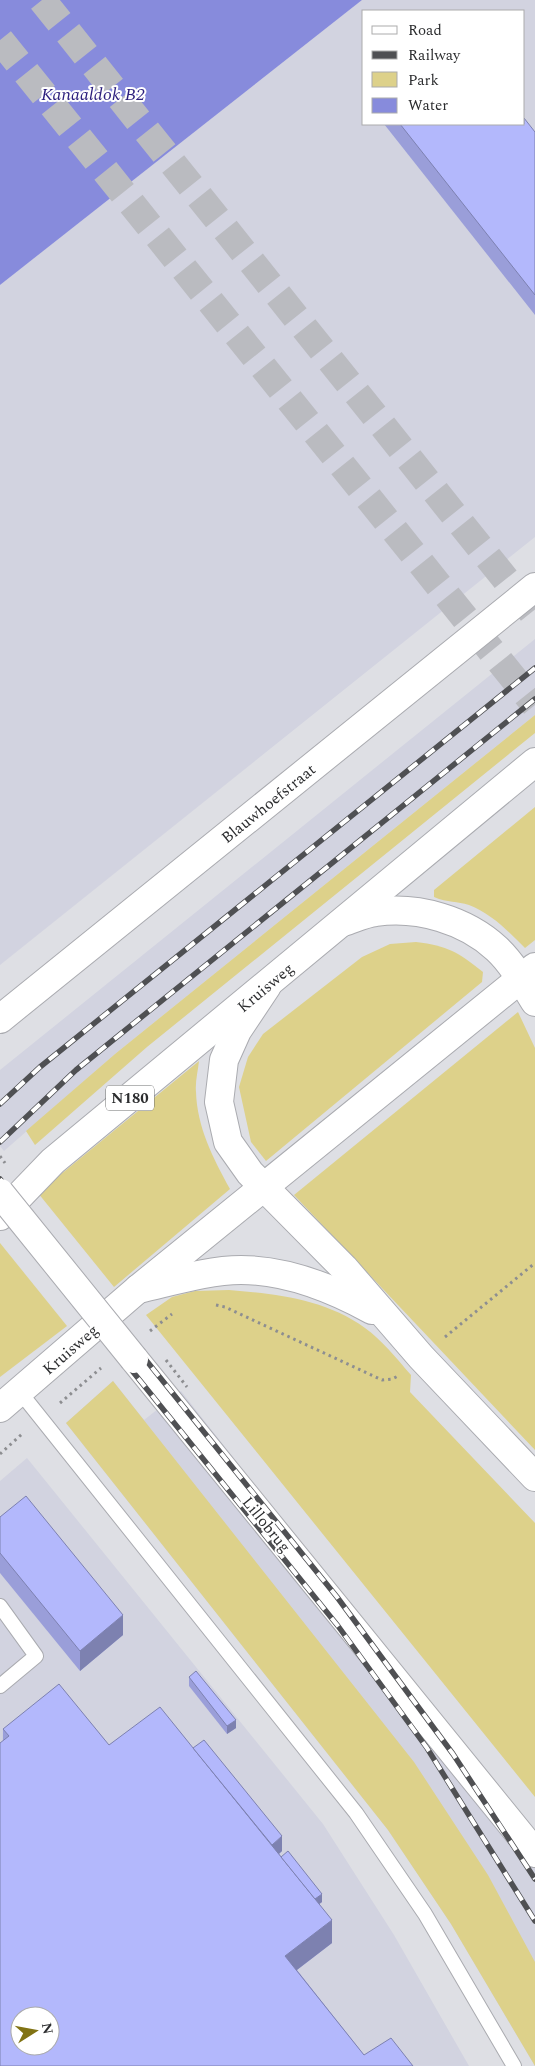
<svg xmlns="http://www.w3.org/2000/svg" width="535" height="2066" font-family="Spectral,serif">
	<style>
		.built { fill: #d2d3e0; fill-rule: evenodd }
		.green { fill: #ddd18a }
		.water { fill: #878bdc }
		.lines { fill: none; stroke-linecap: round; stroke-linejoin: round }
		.motorway-tunnel { stroke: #babbc0; stroke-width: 28; stroke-dasharray: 28 14; stroke-linecap: butt }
		.service-casing { stroke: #aaabb0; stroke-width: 16 }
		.minor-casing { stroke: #aaabb0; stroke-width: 30 }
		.tertiary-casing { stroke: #aaabb0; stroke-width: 30 }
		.primary-casing { stroke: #aaabb0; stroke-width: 30 }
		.motorway-casing { stroke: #aaabb0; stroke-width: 30 }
		.path { stroke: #8d8e91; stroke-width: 3; stroke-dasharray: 2.5 4; stroke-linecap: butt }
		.service { stroke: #fff; stroke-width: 14 }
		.minor { stroke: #fff; stroke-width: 28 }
		.tertiary { stroke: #fff; stroke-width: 28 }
		.primary { stroke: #fff; stroke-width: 28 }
		.motorway { stroke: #fff; stroke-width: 28 }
		.rail-casing { stroke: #4f5053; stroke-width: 5.5 }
		.rail { stroke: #fff; stroke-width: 4; stroke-dasharray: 11; stroke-linecap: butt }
		.tertiary-bridge-casing { stroke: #aaabb0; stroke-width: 30; stroke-linecap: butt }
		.path-bridge { stroke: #8d8e91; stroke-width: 3; stroke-dasharray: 2.5 4; stroke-linecap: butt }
		.tertiary-bridge { stroke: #fff; stroke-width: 28 }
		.wall { fill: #9a9ed9 }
		.shaded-wall { fill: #7d81b0 }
		.building { fill: #b3b8fc; stroke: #7d81b0; fill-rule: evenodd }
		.labels { text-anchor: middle; stroke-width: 4; stroke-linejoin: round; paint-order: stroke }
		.shield { fill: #fff; stroke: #6b6c6d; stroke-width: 1 }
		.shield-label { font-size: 15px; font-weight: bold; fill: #2c2d2f }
		.street-label { font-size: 16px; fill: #2c2d2f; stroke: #fff }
		.water-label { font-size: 18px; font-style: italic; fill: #2c1f7d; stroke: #fff }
	</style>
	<rect width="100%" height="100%" fill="#dedfe4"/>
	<!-- built -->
	<g class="built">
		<path d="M362,0H535V537L0,965V285ZM364,11H524V124H364Z"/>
		<path d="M535,639V715L115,1054L4,1151L0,1146V1070Z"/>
		<path d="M113,1381L144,1420L181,1391L464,1752L535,1864V2066L451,1924L388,1830L66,1423Z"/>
		<path d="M27,1458L323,1824L394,1935L469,2066H0V1481ZM20,2016H50V2046H20Z"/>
	</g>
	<!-- green -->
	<g class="green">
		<path d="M535,715V733L147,1047L35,1145L26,1131L115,1054Z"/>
		<path d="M535,807V940L525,948C508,931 492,914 469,905C457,901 448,903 434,897V890Z"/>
		<path d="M416,942C448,946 458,952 483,972L482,982L266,1161L251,1142L239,1087L248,1057L263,1034L362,957L390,944Z"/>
		<path d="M518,1012L535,1048V1450L294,1195Z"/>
		<path d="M199,1061C198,1071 195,1082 196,1092C197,1127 213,1158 230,1189L114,1287L38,1193Z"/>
		<path d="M0,1243L67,1326L0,1377Z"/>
		<path d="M229,1290C276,1294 325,1299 365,1328C382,1340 397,1359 411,1375L410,1392L535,1523V1797L146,1315L172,1297L195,1291Z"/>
		<path d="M113,1381L414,1762L488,1875L535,1962V2066L451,1924L388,1830L66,1423Z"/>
	</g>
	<!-- water -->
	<path class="water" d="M0,0H362L0,285Z"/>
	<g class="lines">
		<!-- motorway-tunnel -->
		<g class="motorway-tunnel">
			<path d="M42,0L535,616"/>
			<path d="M0,40L535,705"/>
		</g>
		<defs>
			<g id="service">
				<path d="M20,1392L356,1813L425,1914L514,2066"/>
				<path d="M0,1606L36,1656L0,1686"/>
			</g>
			<path id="minor" d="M0,1019L535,587"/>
			<path id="tertiary" d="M134,1359L535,1853"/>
			<g id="primary">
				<path d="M0,1216L53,1161L535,762"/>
				<path d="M0,1408L138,1289L535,967"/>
			</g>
			<g id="motorway">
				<path d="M343,922C353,919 365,913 376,912C418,906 466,920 497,949C512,963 524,984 535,1002"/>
				<path d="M267,986L237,1031L224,1060L219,1102L228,1142L250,1173L344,1268L421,1357L535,1477"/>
				<path d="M138,1289C170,1282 208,1270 241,1270C287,1270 332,1288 372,1310"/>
			</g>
		</defs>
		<!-- service casing -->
		<use href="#service" class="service-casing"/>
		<!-- minor casing -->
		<use href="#minor" class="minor-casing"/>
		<!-- tertiary casing -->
		<use href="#tertiary" class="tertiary-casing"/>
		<!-- primary casing -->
		<use href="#primary" class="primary-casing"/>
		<!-- motorway casing -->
		<use href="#motorway" class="motorway-casing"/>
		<!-- path -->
		<g class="path">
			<path d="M216,1305L225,1307L382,1380L392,1379L398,1376"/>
			<path d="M150,1331L172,1314"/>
			<path d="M445,1337L535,1263"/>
			<path d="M60,1403L101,1368"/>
			<path d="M0,1454L22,1434"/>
		</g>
		<!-- service -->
		<use href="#service" class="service"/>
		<!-- minor -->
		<use href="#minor" class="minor"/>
		<!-- tertiary -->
		<use href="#tertiary" class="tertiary"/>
		<!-- primary -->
		<use href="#primary" class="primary"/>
		<!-- motorway -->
		<use href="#motorway" class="motorway"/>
		<defs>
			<g id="rail">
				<path d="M0,1104L40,1067L535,668"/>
				<path d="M0,1142L76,1070L535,699"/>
				<path d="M0,1179L337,1597L453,1754L535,1879"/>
				<path d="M0,1207L338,1626L427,1748L535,1921"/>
			</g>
		</defs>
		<!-- rail casing -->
		<use href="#rail" class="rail-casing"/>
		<!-- rail -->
		<use href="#rail" class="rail"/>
		<defs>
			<path id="tertiary-bridge" d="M0,1193L134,1359"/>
		</defs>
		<!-- tertiary-bridge casing -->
		<use href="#tertiary-bridge" class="tertiary-bridge-casing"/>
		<!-- path-bridge -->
		<g class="path-bridge">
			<path d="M0,1156L5,1163"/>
			<path d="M166,1360L187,1387"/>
		</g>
		<!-- tertiary-bridge -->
		<use href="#tertiary-bridge" class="tertiary-bridge"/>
	</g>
	<!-- wall -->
	<g class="wall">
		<path d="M364,74V99L362,96V76Z"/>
		<path d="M384,124H524L535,132V315Z"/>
		<path d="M0,1517L123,1635L80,1671L0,1573Z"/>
		<path d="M189,1677L236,1728L227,1734L189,1686Z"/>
		<path d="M3,1729L109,1745L193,1748L282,1851L279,1854L322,1902L319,1904L332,1943L297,1970L364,2055L0,2066Z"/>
	</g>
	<!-- shaded-wall -->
	<g class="shaded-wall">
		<path d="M123,1615V1635L80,1671V1651Z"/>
		<path d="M236,1720V1728L227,1734V1726Z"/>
		<path d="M282,1836V1851L271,1861V1846Z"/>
		<path d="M322,1894V1902L311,1910V1902Z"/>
		<path d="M332,1920V1943L285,1979V1956Z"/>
	</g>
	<!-- building -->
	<g class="building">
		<path d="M524,118L535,132V295L400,124H524Z"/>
		<path d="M26,1496L123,1615L80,1651L0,1553V1517Z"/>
		<path d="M196,1671L236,1720L227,1726L189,1677Z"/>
		<path d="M59,1684L109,1745L160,1707L332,1920L285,1956L364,2055L391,2038L413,2066H0V1743L9,1736L3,1729ZM20,2016H50V2046H20Z"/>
		<path d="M204,1740L282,1836L272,1845L193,1748Z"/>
		<path d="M288,1851L322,1894L315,1899L281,1857Z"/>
	</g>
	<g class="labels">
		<!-- shield labels -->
		<rect class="shield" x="106" y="1085.5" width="48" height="25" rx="4"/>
		<g class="shield-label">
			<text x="130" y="1103">N180</text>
		</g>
		<!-- street labels -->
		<g class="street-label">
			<text transform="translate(268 803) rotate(-39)" y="6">Blauwhoefstraat</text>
			<text transform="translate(265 987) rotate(-40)" y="6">Kruisweg</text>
			<text transform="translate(70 1349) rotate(-41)" y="6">Kruisweg</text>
			<text transform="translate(267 1524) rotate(51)" y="6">Lillobrug</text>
		</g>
		<!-- water labels -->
		<g class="water-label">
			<text x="93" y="100">Kanaaldok B2</text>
		</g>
	</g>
	<!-- legend -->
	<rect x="362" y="10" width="162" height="115" fill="#ffffff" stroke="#ababac"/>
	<rect x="372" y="26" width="25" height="8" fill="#ffffff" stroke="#ababac"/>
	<text x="408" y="35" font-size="15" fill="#2c2d2f">Road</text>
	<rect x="372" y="51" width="25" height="8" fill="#4f5053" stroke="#ababac"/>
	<text x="408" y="60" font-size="15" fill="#2c2d2f">Railway</text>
	<rect x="372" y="72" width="25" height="15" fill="#ddd18a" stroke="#ababac"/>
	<text x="408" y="85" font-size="15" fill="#2c2d2f">Park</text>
	<rect x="372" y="98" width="25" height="15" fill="#878bdc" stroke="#ababac"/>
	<text x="408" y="110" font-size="15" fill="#2c2d2f">Water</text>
	<!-- north arrow -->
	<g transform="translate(35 2031) rotate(79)"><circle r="24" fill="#ffffff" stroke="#ababac"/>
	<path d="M0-4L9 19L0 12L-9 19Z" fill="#817314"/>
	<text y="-8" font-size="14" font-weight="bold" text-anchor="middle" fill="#2c2d2f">N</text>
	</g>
</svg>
